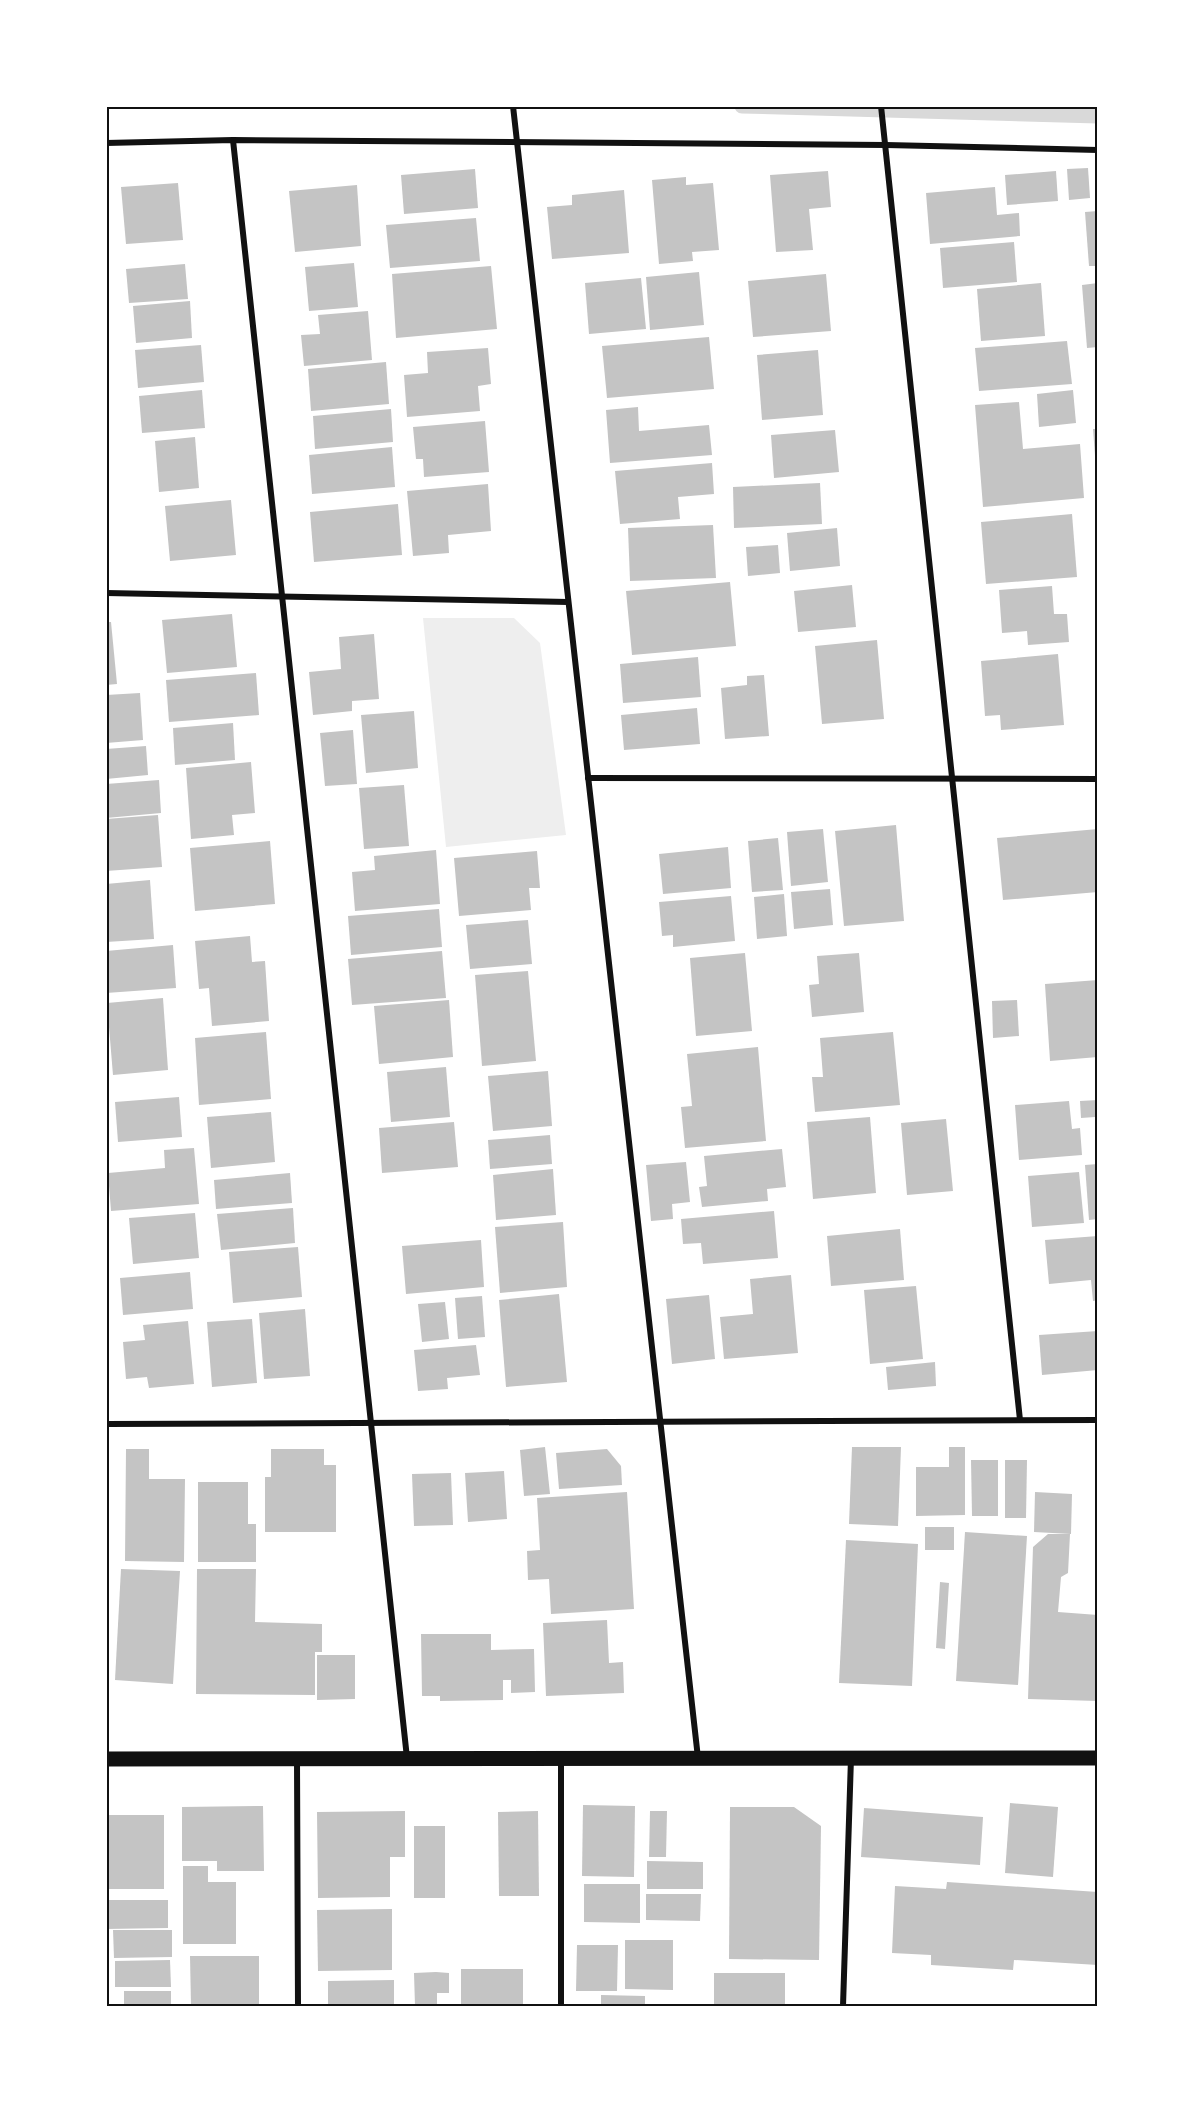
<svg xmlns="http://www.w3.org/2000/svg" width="1204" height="2113" font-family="Signika,sans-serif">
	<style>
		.green { fill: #eee }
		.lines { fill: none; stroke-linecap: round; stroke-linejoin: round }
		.stream { stroke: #d9d9d9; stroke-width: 15 }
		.building { fill: #c4c4c4 }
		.minor { stroke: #111; stroke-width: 6 }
		.primary { stroke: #111; stroke-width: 15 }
		.neatline { fill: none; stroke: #111; stroke-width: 2 }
	</style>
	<rect width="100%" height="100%" fill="#fff"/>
	<!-- green -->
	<path class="green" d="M423,618H514L540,643L566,835L446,847Z"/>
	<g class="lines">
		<!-- stream -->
		<path class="stream" d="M742,106L1098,116"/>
	</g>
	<!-- building -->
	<g class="building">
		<path d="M1088,168L1090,198L1069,200L1067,169Z"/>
		<path d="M475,169L478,208L404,214L401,175Z"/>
		<path d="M828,171L831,207L809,209L813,250L776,252L770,175Z"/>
		<path d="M1056,171L1058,201L1007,205L1005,175Z"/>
		<path d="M686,177V185L713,183L719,250L692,252L693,261L659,264L652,180Z"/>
		<path d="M178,183L183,240L126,244L121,187Z"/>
		<path d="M357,185L361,246L295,252L289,191Z"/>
		<path d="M995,187L997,215L1019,213L1020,236L930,244L926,193Z"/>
		<path d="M624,190L629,253L552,259L547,207L572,205V195Z"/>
		<path d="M1098,211V266H1089L1085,212Z"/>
		<path d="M476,218L480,261L390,268L386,225Z"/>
		<path d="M1014,242L1017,282L943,288L940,248Z"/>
		<path d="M354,263L358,307L309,311L305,267Z"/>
		<path d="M185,264L188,299L129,303L126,269Z"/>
		<path d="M491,266L497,329L396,338L392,274Z"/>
		<path d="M699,272L704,325L650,330L646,277Z"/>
		<path d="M826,274L831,331L753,337L748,281Z"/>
		<path d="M641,278L646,329L589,334L585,283Z"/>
		<path d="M1041,283L1045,336L981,341L977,289Z"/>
		<path d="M1098,283V347L1087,348L1082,285Z"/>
		<path d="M190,301L192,338L136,343L133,306Z"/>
		<path d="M368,311L372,360L304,366L301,335L320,334L318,315Z"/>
		<path d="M709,337L714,389L607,398L602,346Z"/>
		<path d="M1067,341L1072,384L979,391L975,348Z"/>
		<path d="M201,345L204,382L138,388L135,350Z"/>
		<path d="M488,348L491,384L478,386L480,411L407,417L404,375L428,373L427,352Z"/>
		<path d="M818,350L823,415L762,420L757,355Z"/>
		<path d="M386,362L389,404L311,411L308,369Z"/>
		<path d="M202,390L205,428L142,433L139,396Z"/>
		<path d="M1073,390L1076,423L1039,427L1037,394Z"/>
		<path d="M1019,402L1023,449L1080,444L1084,498L983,507L975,405Z"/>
		<path d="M638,407L639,431L709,425L712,455L610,463L606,410Z"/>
		<path d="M391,409L393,442L315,449L313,416Z"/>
		<path d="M485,421L489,472L424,477L423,459H416L413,427Z"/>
		<path d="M1093,429H1098V469H1096Z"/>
		<path d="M835,430L839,472L774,478L771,435Z"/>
		<path d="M195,437L199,488L159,492L155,441Z"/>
		<path d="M392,447L395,487L312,494L309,455Z"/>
		<path d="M712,463L714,494L678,497L680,519L620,524L615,471Z"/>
		<path d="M820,483L822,524L734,528L733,487Z"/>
		<path d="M488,484L491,531L448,535L449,553L413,556L407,491Z"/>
		<path d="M231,500L236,555L170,561L165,506Z"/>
		<path d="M398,504L402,555L314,562L310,512Z"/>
		<path d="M1072,514L1077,577L986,584L981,522Z"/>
		<path d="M713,525L716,578L630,581L628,528Z"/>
		<path d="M837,528L840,566L790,571L787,533Z"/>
		<path d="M778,545L780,573L748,576L746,547Z"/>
		<path d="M730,582L736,646L632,655L626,591Z"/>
		<path d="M852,585L856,627L798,632L794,591Z"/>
		<path d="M1052,586L1054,614H1067L1069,642L1028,645L1027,631L1002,633L999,590Z"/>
		<path d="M232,614L237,667L167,673L162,620Z"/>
		<path d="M106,622H111L117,684L106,685Z"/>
		<path d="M374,634L379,699L352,701V711L313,715L309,672L341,669L339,637Z"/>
		<path d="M877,640L884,719L822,724L815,646Z"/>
		<path d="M1058,654L1064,725L1001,730L1000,715L985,716L981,661Z"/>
		<path d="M698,657L701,697L623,703L620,664Z"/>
		<path d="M256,673L259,715L169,722L166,680Z"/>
		<path d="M764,675L769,736L725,739L721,688L747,685V676Z"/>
		<path d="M140,693L143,740L106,743V695Z"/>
		<path d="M697,708L700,744L624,750L621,715Z"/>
		<path d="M414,711L418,768L366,773L361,715Z"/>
		<path d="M233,723L235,760L175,765L173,728Z"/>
		<path d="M353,730L357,784L325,786L320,733Z"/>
		<path d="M146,746L148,775L106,779V749Z"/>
		<path d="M251,762L255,813L232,815L234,835L191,839L186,768Z"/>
		<path d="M159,780L161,813L106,818V784Z"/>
		<path d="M404,785L409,846L364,849L359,788Z"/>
		<path d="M158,815L162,867L106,871V819Z"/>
		<path d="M896,825L904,921L844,926L835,831Z"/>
		<path d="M823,829L828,882L791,886L787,832Z"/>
		<path d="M1098,829V892L1003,900L997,838Z"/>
		<path d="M778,838L783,890L752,892L748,841Z"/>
		<path d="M270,841L275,904L195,911L190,848Z"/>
		<path d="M728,847L731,888L663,894L659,854Z"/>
		<path d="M436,850L440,904L355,911L352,872L375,870L374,856Z"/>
		<path d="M537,851L540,888H529L531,910L459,916L454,858Z"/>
		<path d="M150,880L154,939L106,942V884Z"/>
		<path d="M830,889L833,925L794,929L791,892Z"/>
		<path d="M784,894L787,936L757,939L754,897Z"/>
		<path d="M731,896L735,941L673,947V935L662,936L659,902Z"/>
		<path d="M439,909L442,947L351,955L348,916Z"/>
		<path d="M528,920L532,964L470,969L466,925Z"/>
		<path d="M250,936L252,962L265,961L269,1021L212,1026L209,988L199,989L195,941Z"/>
		<path d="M173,945L176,988L106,993V951Z"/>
		<path d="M442,951L446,998L352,1005L348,959Z"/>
		<path d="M745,953L752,1031L696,1036L690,958Z"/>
		<path d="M859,953L864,1012L812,1017L809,985L819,984L817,956Z"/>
		<path d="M528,971L536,1061L482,1066L475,975Z"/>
		<path d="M1098,980V1057L1050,1061L1045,984Z"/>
		<path d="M163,998L168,1070L113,1075L107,1003Z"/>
		<path d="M449,1000L453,1057L379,1064L374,1006Z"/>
		<path d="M1017,1000L1019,1036L993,1038L992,1001Z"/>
		<path d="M266,1032L271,1099L199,1105L195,1038Z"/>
		<path d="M893,1032L900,1105L815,1112L812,1077H823L820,1038Z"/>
		<path d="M758,1047L766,1141L685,1148L681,1107L692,1106L687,1054Z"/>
		<path d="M446,1067L450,1117L391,1122L387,1072Z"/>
		<path d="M548,1071L552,1126L493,1131L488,1076Z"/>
		<path d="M179,1097L182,1137L118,1142L115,1102Z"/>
		<path d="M1098,1100V1126H1096L1095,1117L1081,1118L1080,1101Z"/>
		<path d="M1069,1101L1072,1129L1080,1128L1082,1155L1019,1160L1015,1105Z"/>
		<path d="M271,1112L275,1162L211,1168L207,1117Z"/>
		<path d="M870,1117L876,1193L813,1199L807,1122Z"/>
		<path d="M946,1119L953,1191L907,1195L901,1123Z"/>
		<path d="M454,1122L458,1167L382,1173L379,1128Z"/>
		<path d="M550,1135L552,1164L490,1169L488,1140Z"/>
		<path d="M194,1148L199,1204L111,1211L108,1173L165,1168L164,1150Z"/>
		<path d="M782,1149L786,1187L767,1189L768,1201L702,1207L699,1187L707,1186L704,1156Z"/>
		<path d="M686,1162L690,1202L672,1204L673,1219L651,1221L646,1165Z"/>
		<path d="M1098,1164V1219L1089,1220L1085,1165Z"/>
		<path d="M553,1169L556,1215L496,1220L493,1175Z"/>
		<path d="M1079,1172L1084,1223L1032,1227L1028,1176Z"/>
		<path d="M290,1173L292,1203L216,1209L214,1180Z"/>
		<path d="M293,1208L295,1243L221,1250L217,1214Z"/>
		<path d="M774,1211L778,1258L703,1264L701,1243L683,1244L681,1219Z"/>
		<path d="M195,1213L199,1258L133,1264L129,1218Z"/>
		<path d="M563,1222L567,1287L500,1293L495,1227Z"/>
		<path d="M900,1229L904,1280L831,1286L827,1236Z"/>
		<path d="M1098,1236V1300L1093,1301L1091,1280L1049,1284L1045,1240Z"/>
		<path d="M481,1240L484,1287L406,1294L402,1246Z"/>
		<path d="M298,1247L302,1297L233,1303L229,1252Z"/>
		<path d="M190,1272L193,1309L123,1315L120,1278Z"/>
		<path d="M791,1275L798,1353L724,1359L720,1317L753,1314L750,1279Z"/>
		<path d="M916,1286L923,1359L870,1364L864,1290Z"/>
		<path d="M559,1294L567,1382L506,1387L499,1300Z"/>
		<path d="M709,1295L715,1359L672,1364L666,1299Z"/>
		<path d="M482,1296L485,1337L458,1339L455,1298Z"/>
		<path d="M445,1302L449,1339L422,1342L418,1304Z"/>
		<path d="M305,1309L310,1376L264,1379L259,1313Z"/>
		<path d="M252,1319L257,1383L212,1387L207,1322Z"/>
		<path d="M188,1321L194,1384L149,1388L147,1377L126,1379L123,1342L145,1340L143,1325Z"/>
		<path d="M1098,1331V1370L1042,1375L1039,1335Z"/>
		<path d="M476,1345L480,1375L447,1378L448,1389L418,1391L414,1350Z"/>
		<path d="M935,1362L936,1386L888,1390L886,1367Z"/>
		<path d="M545,1447L550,1494L524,1496L520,1450Z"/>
		<path d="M852,1447H901L898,1526L849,1524Z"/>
		<path d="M949,1447H965V1515L916,1516V1467H949Z"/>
		<path d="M126,1449H149V1479H185L184,1562L125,1561Z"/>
		<path d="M271,1449H324V1465H336V1532H265V1477H271Z"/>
		<path d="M607,1449L621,1466L622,1485L559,1489L556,1453Z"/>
		<path d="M971,1460H998V1516H972Z"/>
		<path d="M1005,1460H1027L1026,1518H1005Z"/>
		<path d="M504,1471L507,1519L468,1522L465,1473Z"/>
		<path d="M451,1473L453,1525L414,1526L412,1474Z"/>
		<path d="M198,1482H248V1524H256V1562H198Z"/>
		<path d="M627,1492L634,1609L551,1614L549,1579L528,1580L527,1551L540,1550L537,1498Z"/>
		<path d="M1035,1492L1072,1494L1071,1534L1034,1532Z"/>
		<rect x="925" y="1527" width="29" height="23"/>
		<path d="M965,1532L1027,1536L1018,1685L956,1681Z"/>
		<path d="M1048,1534H1070L1068,1573L1061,1577L1058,1612L1098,1615V1701L1028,1699L1033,1547Z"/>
		<path d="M846,1540L918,1544L912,1686L839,1683Z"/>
		<path d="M121,1569L180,1571L173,1684L115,1680Z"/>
		<path d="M197,1569H256L255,1622L322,1624V1652H315V1695L196,1694Z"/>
		<path d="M940,1582L949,1583L945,1649L936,1648Z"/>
		<path d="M607,1620L609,1663L623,1662L624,1693L546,1696L543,1623Z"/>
		<path d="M421,1634H491V1650L534,1649L535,1692L511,1693V1680H503V1700L440,1701V1696H422Z"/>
		<path d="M317,1655H355V1699L317,1700Z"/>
		<path d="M1010,1803L1058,1807L1053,1877L1005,1873Z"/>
		<path d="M583,1805L635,1806L634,1877L582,1876Z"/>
		<path d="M263,1806L264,1871H217V1861H182V1807Z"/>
		<path d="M730,1807H794L821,1826L819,1960L729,1959Z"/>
		<path d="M864,1808L983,1817L980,1865L861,1857Z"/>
		<path d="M405,1811V1857H390V1897L318,1898L317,1812Z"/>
		<path d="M538,1811L539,1896H499L498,1812Z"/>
		<path d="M650,1811H667L666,1857H649Z"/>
		<rect x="106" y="1815" width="58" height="74"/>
		<rect x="414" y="1826" width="31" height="72"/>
		<path d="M647,1861L703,1862V1889H647Z"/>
		<path d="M183,1866H208V1882H236V1944H183Z"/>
		<path d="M947,1882L1098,1892V1965L1014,1960L1013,1970L931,1965V1955L892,1953L895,1886L946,1889Z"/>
		<path d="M584,1884H640V1923L584,1922Z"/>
		<path d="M646,1894H701L700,1921L646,1920Z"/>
		<path d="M106,1900H168V1928L106,1929Z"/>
		<path d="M392,1909V1970L318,1971L317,1910Z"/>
		<path d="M113,1930H172V1957L114,1958Z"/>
		<path d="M625,1940H673V1990L625,1989Z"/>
		<path d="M577,1945H618L617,1991H576Z"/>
		<path d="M190,1956H259V2006H191Z"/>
		<path d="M170,1960L171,1987H115V1961Z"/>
		<rect x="461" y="1969" width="62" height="37"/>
		<path d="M436,1972L449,1973V1993H437V2006H415L414,1973Z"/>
		<rect x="714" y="1973" width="71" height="33"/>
		<path d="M394,1980V2006H328V1981Z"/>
		<rect x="124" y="1991" width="47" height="15"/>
		<path d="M601,1995L645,1996V2006H601Z"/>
	</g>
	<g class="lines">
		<!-- minor -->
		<g class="minor">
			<path d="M513,106L698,1758"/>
			<path d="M881,106L1020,1420"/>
			<path d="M233,140L407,1758"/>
			<path d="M106,143L233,140L886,145L1098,150"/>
			<path d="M106,593L568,602"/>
			<path d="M588,778L1098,779"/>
			<path d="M106,1424L1098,1420"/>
			<path d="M297,1759L298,2006"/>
			<path d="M561,2006V1759"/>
			<path d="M843,2006L851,1758"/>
		</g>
		<!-- primary -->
		<path class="primary" d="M106,1759L1098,1758"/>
	</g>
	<!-- border -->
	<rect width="1204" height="2113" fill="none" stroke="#ffffff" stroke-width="216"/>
	<rect x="108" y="108" width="988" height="1897" class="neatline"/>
</svg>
